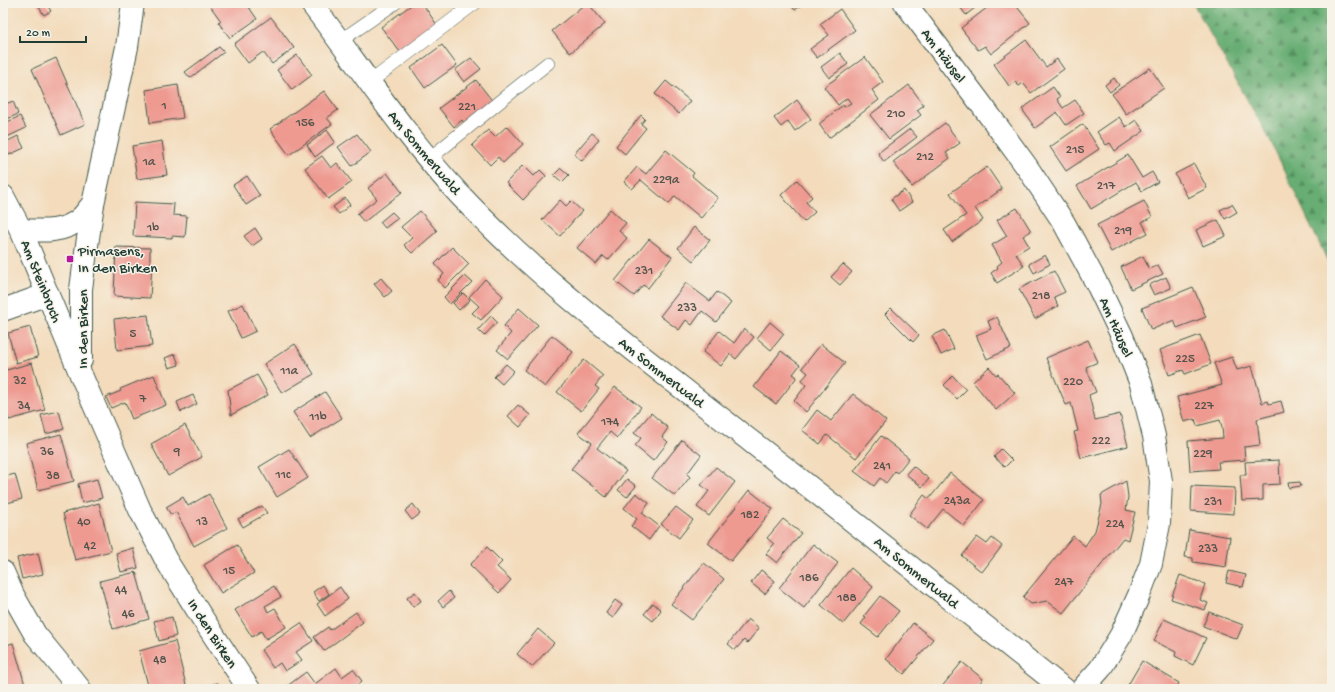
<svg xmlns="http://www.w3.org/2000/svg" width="1335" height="692" font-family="'Gochi Hand',sans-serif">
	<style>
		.forest { fill: url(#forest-firs); stroke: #437554 }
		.building { fill: #ee9a91 }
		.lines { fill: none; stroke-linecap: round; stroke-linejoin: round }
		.service-casing { stroke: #3f5548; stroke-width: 14 }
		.minor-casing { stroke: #3f5548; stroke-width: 24 }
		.service { stroke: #fff; stroke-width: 13 }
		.minor { stroke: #fff; stroke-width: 22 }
		.poi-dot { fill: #b5179e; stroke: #f7f3e8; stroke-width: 1.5 }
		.labels { text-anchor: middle; stroke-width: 3; stroke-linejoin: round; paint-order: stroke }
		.number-label { font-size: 13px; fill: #53544b }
		.street-label { font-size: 15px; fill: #1f3d34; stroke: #f7f3e8 }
		.poi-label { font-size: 15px; fill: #1f3d34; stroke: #f7f3e8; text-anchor: start }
	</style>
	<defs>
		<pattern id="forest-firs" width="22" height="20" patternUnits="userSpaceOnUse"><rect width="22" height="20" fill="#67ad73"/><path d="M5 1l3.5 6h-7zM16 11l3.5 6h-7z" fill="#548e5f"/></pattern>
	</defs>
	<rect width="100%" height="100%" fill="#f7f3e8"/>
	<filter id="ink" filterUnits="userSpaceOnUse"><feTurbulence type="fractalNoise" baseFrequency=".025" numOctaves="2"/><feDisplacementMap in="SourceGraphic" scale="8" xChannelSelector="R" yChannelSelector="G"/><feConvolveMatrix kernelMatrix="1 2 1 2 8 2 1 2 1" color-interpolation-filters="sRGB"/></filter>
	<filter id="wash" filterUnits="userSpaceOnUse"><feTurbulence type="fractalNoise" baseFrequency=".012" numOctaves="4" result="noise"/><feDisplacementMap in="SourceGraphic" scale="16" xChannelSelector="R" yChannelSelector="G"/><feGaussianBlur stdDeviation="0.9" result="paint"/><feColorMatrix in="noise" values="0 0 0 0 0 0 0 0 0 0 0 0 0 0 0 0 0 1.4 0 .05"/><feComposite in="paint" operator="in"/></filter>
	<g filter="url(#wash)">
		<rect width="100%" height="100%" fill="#f3dbbb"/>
		<!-- forest -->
		<path class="forest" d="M1193,3H1332V270L1271,142Z"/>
		<g id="blocks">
			<!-- building -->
			<g class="building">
				<path d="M39,3H46L51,11L44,15L37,4Z"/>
				<path d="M208,3H246L257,19L230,38L218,22L221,21Z"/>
				<path d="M414,3H422L437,25L400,52L381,27Z"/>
				<path d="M586,3H588L605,24L570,53L552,31Z"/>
				<path d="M789,3H804L795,10Z"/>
				<path d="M957,3H981L966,15Z"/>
				<path d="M993,3H1014L1030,23L991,54L985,46L978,50L961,28Z"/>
				<path d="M840,9L855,30L817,58L810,49L829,35L820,24Z"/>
				<path d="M271,17L294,48L272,64L263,52L248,63L234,44Z"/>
				<path d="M1026,40L1046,67L1057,59L1064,69L1031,93L1023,83L1019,86L1015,82L1009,86L994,64Z"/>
				<path d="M442,45L457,65L425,88L411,68Z"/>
				<path d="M219,47L224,52L190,78L185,72Z"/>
				<path d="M840,53L848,64L829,78L821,67Z"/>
				<path d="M297,55L312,75L292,90L277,70Z"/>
				<path d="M865,57L883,82L872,90L879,100L829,138L819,124L843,105L844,107L851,103L847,98L838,105L824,87Z"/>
				<path d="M56,58L85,124L61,135L32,69Z"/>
				<path d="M471,58L481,69L464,82L455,70Z"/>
				<path d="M1150,68L1164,88L1126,114L1112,94Z"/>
				<path d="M1114,78L1119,85L1110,92L1105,85Z"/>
				<path d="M476,80L494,103L465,125L462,120L454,127L439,108Z"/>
				<path d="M666,81L690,101L679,114L655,94Z"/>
				<path d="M178,85L183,118L150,123L146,90Z"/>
				<path d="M909,85L924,105L917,110L921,115L889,139L870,115Z"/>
				<path d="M1053,87L1060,97L1057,99L1063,108L1075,100L1084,113L1066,125L1057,112L1035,128L1022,109Z"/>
				<path d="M324,91L338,110L327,118L332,124L289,155L270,129Z"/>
				<path d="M797,100L811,119L795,131L788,121L781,127L774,118Z"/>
				<path d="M13,101L18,114L3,121V105Z"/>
				<path d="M641,115L645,119L641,124L646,128L625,154L616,146Z"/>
				<path d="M20,116L26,128L3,139V124Z"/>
				<path d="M1119,117L1126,127L1136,120L1144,131L1115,151L1110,143L1106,145L1097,132Z"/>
				<path d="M945,123L960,143L946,153L950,158L912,187L893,162Z"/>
				<path d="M1083,124L1099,149L1066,171L1050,147Z"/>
				<path d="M507,126L523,144L503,163L498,157L490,165L472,145L488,130L495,137Z"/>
				<path d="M910,129L917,137L884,162L878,153Z"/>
				<path d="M327,130L335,142L315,157L307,145Z"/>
				<path d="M592,133L599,139L582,161L574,154Z"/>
				<path d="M357,134L371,152L352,166L338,147Z"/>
				<path d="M18,136L24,148L9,155L4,143Z"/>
				<path d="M162,141L167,175L137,179L132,146Z"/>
				<path d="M666,150L694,173L692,176L718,198L701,218L675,196L669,204L641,180L632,189L624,182L637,167L646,174Z"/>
				<path d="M1128,155L1142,178L1152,172L1158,182L1142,191L1136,182L1091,209L1077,186Z"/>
				<path d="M322,156L331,168L337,163L352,182L328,199L305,168Z"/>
				<path d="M1194,164L1207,188L1188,198L1175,174Z"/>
				<path d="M523,165L534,176L540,170L546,176L523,200L506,183Z"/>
				<path d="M987,167L1002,189L975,208L983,220L952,242L944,230L966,215L950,193Z"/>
				<path d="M561,168L569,175L562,182L554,175Z"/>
				<path d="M387,173L402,192L364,222L357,214L377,199L368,188Z"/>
				<path d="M247,176L260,196L246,205L233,185Z"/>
				<path d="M797,180L812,197L806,202L815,212L804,222L781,195Z"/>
				<path d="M904,190L912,202L899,211L891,199Z"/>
				<path d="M345,198L350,205L339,214L333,207Z"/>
				<path d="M560,200L566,206L571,201L582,211L560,236L542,220Z"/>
				<path d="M1144,201L1152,217L1142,222L1148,233L1111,252L1097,225Z"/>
				<path d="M135,202L174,204L173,215L187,216L185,237L172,236V238L133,236Z"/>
				<path d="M1232,204L1237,212L1225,219L1220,210Z"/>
				<path d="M1017,208L1031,231L1023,236L1029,246L1016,254L1024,266L997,283L991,273L998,268L997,266L1002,262L992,245L1007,236L997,220Z"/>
				<path d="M610,209L626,223L619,231L627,238L608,260L603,256L596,264L577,248Z"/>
				<path d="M420,211L437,231L412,253L404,245L412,238L401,227Z"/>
				<path d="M392,212L398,218L385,228L380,222Z"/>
				<path d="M1218,220L1226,236L1203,246L1196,230Z"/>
				<path d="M694,227L710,240L693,261L678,248Z"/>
				<path d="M255,228L262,239L252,246L244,236Z"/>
				<path d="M649,239L672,257L648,288L643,285L634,296L615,281Z"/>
				<path d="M116,247L150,248V263H152L150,298L114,296Z"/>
				<path d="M452,247L469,264L445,288L438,280L444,274L435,264Z"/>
				<path d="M1045,255L1050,264L1034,273L1029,264Z"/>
				<path d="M1143,256L1149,269L1158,265L1163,274L1131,289L1121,267Z"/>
				<path d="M843,264L852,272L840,285L831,277Z"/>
				<path d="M1054,271L1065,292L1054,297L1058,306L1035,319L1019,289Z"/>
				<path d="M465,276L472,282L450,304L444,297Z"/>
				<path d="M1166,277L1171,288L1154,295L1149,285Z"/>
				<path d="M381,278L392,291L385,297L374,284Z"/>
				<path d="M485,279L503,296L481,320L472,313L479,306L469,297Z"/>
				<path d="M686,283L710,301L717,292L731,303L716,322L702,311L692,325L686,320L679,330L660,316Z"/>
				<path d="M1193,287L1206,317L1177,328L1174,320L1151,330L1142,308Z"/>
				<path d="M463,293L470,300L459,310L453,303Z"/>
				<path d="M243,304L256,331L241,338L228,311Z"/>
				<path d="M519,308L538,325L508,359L497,350L511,333L504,326Z"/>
				<path d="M891,308L919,335L913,342L885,314Z"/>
				<path d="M148,315L152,346L117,350L114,319Z"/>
				<path d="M491,316L497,322L484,336L478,330Z"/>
				<path d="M997,317L1011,348L987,359L976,335L991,329L988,321Z"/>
				<path d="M770,322L784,334L771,350L757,338Z"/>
				<path d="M30,327L38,357L16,363L8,333Z"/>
				<path d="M744,329L754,337L736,359L730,354L721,366L703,352L719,331L734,343Z"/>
				<path d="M945,330L954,349L941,355L932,336Z"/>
				<path d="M552,335L573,352L545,387L524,370Z"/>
				<path d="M1200,335L1211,364L1185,374L1183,370L1169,375L1160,350Z"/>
				<path d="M1088,340L1098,362L1086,367L1096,392L1089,395L1095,420L1120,414L1128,446L1081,458L1074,432L1078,431L1071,403L1066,405L1046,358Z"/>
				<path d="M295,344L314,374L282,393L264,364Z"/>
				<path d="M821,344L845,363L806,412L794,401L806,385L801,381L808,373L802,368Z"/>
				<path d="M781,351L800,365L793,374L797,377L776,404L754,387Z"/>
				<path d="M175,354L179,365L169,368L165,358Z"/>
				<path d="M1232,357L1237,370L1252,366L1262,403L1268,401L1269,404L1281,401L1284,412L1257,419L1260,445L1244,447L1245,460L1218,462L1219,469L1190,471L1188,441L1223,438L1222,427L1220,420L1197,426L1195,419L1184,422L1177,397L1222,385L1214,363Z"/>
				<path d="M584,360L603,376L595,386L599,389L581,411L557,392Z"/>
				<path d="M32,363L45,410L9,420L3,397V371Z"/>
				<path d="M506,364L514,371L502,384L494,377Z"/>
				<path d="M989,367L996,375L998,374L1015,393L996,410L973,382Z"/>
				<path d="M154,375L166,405L132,419L125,402L111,408L106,397L121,391L120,389Z"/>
				<path d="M257,375L268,395L231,415L228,390Z"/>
				<path d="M953,376L966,390L957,399L944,385Z"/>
				<path d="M615,387L641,407L617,438L610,432L597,448L626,471L606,497L571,469L592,443L578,433Z"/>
				<path d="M325,392L342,418L310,438L293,412Z"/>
				<path d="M853,394L886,421L856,458L827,435L820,444L802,430L817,410L831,421Z"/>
				<path d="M193,395L197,404L181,412L177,402Z"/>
				<path d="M518,405L530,415L520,427L508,416Z"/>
				<path d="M59,411L64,429L46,434L41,415Z"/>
				<path d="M651,413L668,428L662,437L668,442L653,461L635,446L641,438L634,433Z"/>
				<path d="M185,425L202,457L168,476L151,444Z"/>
				<path d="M61,434L74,481L38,490L26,443Z"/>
				<path d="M881,436L909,458L897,473L895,471L886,483L880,478L874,486L854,471Z"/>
				<path d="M682,440L701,455L687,474L690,477L675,496L652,478Z"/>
				<path d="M289,449L308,478L277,497L259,467Z"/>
				<path d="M1001,449L1012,460L1005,467L994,457Z"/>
				<path d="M1279,460L1280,484L1263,485V500L1242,501L1240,475H1246L1245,462Z"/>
				<path d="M913,466L929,479L922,487L906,474Z"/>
				<path d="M716,467L735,482L709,516L697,507L709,491L701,485Z"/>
				<path d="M950,473L984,500L964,526L943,509L927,529L909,515L924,495L929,499Z"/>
				<path d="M15,474L22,499L3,504V477Z"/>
				<path d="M97,479L102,498L82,503L78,484Z"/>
				<path d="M627,479L636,486L627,497L618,490Z"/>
				<path d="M1126,481L1128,497L1126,510L1135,512L1128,540L1123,538L1063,613L1047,601L1031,604L1023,597L1073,536L1085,546L1095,531L1102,504L1101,495Z"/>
				<path d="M1300,482L1301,486L1289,488L1288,483Z"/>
				<path d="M1192,486L1235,488L1234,514L1191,511Z"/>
				<path d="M749,490L773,509L731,561L708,543Z"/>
				<path d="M636,493L649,503L642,513L659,526L649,540L631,526L637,519L624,508Z"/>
				<path d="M209,494L227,528L194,546L176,512L171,515L166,507L183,497L188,506Z"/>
				<path d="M99,503L111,551L75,560L63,513Z"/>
				<path d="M413,504L420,514L412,520L405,511Z"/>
				<path d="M262,506L267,513L243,527L238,519Z"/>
				<path d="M676,507L693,520L679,538L661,524Z"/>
				<path d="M783,519L801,533L777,563L766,554L774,544L767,538Z"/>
				<path d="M1189,530L1230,537L1226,567L1193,562V558L1185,557Z"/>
				<path d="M977,537L987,544L992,538L1002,546L982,572L962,556Z"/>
				<path d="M813,544L838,563L804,608L779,588Z"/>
				<path d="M237,545L254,573L221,593L204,565Z"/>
				<path d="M487,547L502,562L497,567L511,580L499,593L470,565Z"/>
				<path d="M133,548L138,568L121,572L116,553Z"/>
				<path d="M38,553L43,574L22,579L17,558Z"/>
				<path d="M704,563L724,579L692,620L671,604Z"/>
				<path d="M851,568L873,587L843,624L821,605Z"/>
				<path d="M761,570L775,581L765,594L751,583Z"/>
				<path d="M1229,571L1246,575L1243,587L1226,583Z"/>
				<path d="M136,572L149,619L113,629L100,581Z"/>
				<path d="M1180,575L1205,584L1200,600L1208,603L1205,610L1171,599Z"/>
				<path d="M323,585L329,594L319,601L313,592Z"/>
				<path d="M274,586L281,597L265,606L268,612L275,608L286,627L266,639L261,631L252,637L235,610Z"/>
				<path d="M340,587L348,599L325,616L317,604Z"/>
				<path d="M449,591L454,598L443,607L438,601Z"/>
				<path d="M415,592L421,601L413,607L407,598Z"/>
				<path d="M880,596L899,611L878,637L861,624L866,617L864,616Z"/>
				<path d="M615,600L622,605L613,618L606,613Z"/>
				<path d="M653,603L661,610L653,621L644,614Z"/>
				<path d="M356,612L363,622L324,651L314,637L328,627L330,630Z"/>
				<path d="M1209,612L1243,625L1237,639L1203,626Z"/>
				<path d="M172,617L176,636L159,641L154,621Z"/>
				<path d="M748,619L759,628L747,643L744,640L735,650L728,644Z"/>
				<path d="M1164,619L1206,638L1193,665L1175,656L1176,652L1154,641Z"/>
				<path d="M301,623L313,641L296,652L302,660L285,671L280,663L273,668L261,650Z"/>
				<path d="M913,623L933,639L904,674L886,659Z"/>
				<path d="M538,629L554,643L532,667L517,654Z"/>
				<path d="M175,641L187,689H149L139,651Z"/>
				<path d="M13,643L20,667L26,689H3V646Z"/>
				<path d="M1142,661L1179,683L1176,689H1135L1128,685Z"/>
				<path d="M962,662L983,679L974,689H940Z"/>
				<path d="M336,668L342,677L353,669L362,681L353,689H288L286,687L306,672L315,684Z"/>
				<path d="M218,683L220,689H202L201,687Z"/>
			</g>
		</g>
	</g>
	<g filter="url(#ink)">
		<use href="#blocks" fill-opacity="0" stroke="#3f5548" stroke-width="1"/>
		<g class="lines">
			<defs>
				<g id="service">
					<path d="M340,41L395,3"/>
					<path d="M370,82L475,3"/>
					<path d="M429,159L504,98L548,63"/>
				</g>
				<g id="minor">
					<path d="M311,3C360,67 404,135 459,194C547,288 652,364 753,443C858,524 960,607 1064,689"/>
					<path d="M905,3L981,104L1027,167L1064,223L1098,286L1122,336L1141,384L1154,436L1161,481L1159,524L1151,564L1139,595L1121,635L1100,669L1082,689"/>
					<path d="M3,196L21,230L81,375L140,510L166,560L201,616L249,689"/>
					<path d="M21,230C41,231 65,233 81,218C85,214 89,208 93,204"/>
					<path d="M3,310L48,294"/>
					<path d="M81,360V289L85,259L93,204L127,47L133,3"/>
					<path d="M3,572L13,595L35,634L80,689"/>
				</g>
			</defs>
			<!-- service casing -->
			<use href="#service" class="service-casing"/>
			<!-- minor casing -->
			<use href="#minor" class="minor-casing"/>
			<!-- service -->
			<use href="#service" class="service"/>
			<!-- minor -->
			<use href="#minor" class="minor"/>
		</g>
	</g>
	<!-- markers -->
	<rect class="poi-dot" x="66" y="255" width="8" height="8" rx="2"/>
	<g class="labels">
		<!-- number labels -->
		<g class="number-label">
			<text x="164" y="109">1</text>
			<text x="467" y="110">221</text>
			<text x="896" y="117">210</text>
			<text x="305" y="126">156</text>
			<text x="1075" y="153">215</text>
			<text x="925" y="160">212</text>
			<text x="149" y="165">1a</text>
			<text x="666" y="183">229a</text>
			<text x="1106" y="189">217</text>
			<text x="153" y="231">1b</text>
			<text x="1123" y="234">219</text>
			<text x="644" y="274">231</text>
			<text x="1041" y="299">218</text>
			<text x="687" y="311">233</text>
			<text x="133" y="337">5</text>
			<text x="1185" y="362">225</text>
			<text x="289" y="374">11a</text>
			<text x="20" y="384">32</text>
			<text x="1073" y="385">220</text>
			<text x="143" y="402">7</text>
			<text x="24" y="409">34</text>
			<text x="1204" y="409">227</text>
			<text x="318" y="420">11b</text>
			<text x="610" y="425">174</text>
			<text x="1101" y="444">222</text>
			<text x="47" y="455">36</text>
			<text x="177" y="455">9</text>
			<text x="1203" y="457">229</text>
			<text x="882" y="469">241</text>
			<text x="283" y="478">11c</text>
			<text x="53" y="479">38</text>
			<text x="957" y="504">243a</text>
			<text x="1213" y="505">231</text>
			<text x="750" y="518">182</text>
			<text x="84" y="525">40</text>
			<text x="202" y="525">13</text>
			<text x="1115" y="527">224</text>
			<text x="90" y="549">42</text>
			<text x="1208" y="552">233</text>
			<text x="229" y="574">15</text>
			<text x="809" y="581">186</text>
			<text x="1064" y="585">247</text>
			<text x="121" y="593">44</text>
			<text x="847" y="601">188</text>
			<text x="128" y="617">46</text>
			<text x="160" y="663">48</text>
		</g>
		<!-- street labels -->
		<g class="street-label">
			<text transform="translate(944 55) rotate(53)" y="5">Am Häusel</text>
			<text transform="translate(425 152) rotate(50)" y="5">Am Sommerwald</text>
			<text transform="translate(42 281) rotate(68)" y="5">Am Steinbruch</text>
			<text transform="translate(1117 327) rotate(66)" y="5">Am Häusel</text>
			<text transform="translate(82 329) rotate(-90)" y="5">In den Birken</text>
			<text transform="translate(662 372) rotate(38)" y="5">Am Sommerwald</text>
			<text transform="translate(917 572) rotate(39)" y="5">Am Sommerwald</text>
			<text transform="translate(213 633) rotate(57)" y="5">In den Birken</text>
		</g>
		<!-- poi labels -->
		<g class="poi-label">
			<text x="78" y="255">Pirmasens,<tspan x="78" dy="17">In den Birken</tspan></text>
		</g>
	</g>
	<!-- margin -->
	<rect width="1335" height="692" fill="none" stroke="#f7f3e8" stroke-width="16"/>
	<!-- scale -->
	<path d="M20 36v6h66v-6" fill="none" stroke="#1f3d34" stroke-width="2"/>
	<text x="26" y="36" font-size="12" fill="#1f3d34" stroke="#f7f3e8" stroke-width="3" paint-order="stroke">20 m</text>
</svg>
